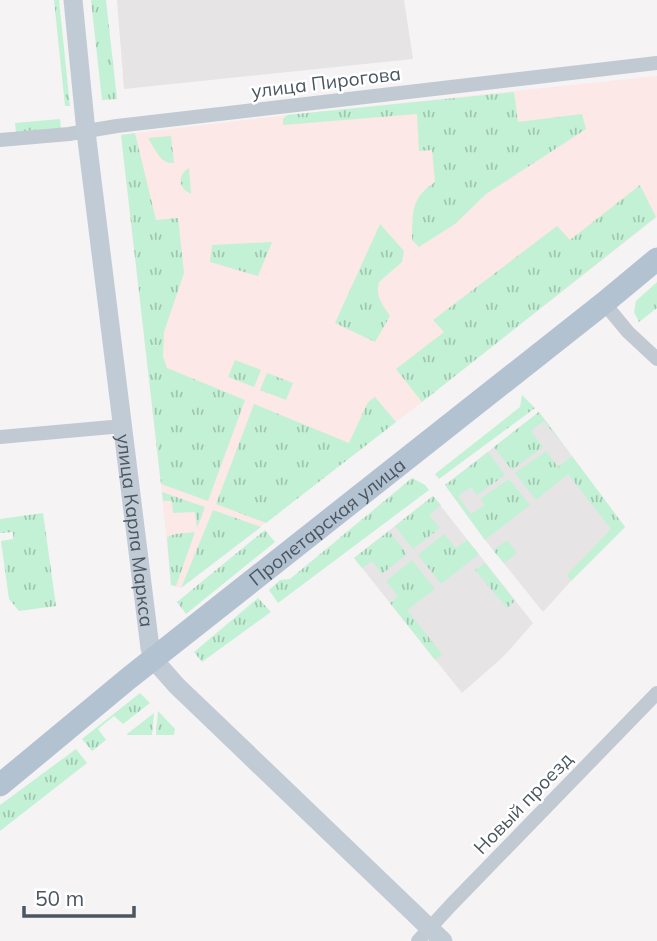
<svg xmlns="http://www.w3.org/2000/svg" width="657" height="941" font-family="Mulish,sans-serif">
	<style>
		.education { fill: #e6e4e5 }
		.medical { fill: #fce8e6 }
		.grass { fill: url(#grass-tufts) }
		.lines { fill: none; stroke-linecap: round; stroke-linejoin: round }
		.street { stroke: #c1cad2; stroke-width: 14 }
		.secondary { stroke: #c1cbd6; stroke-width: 19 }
		.primary { stroke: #b3c2d1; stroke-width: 23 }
		.labels { text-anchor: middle; stroke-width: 5; stroke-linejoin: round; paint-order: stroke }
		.street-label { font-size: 19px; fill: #4a5661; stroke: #fff }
	</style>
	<defs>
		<pattern id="grass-tufts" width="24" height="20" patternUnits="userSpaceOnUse" patternTransform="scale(1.75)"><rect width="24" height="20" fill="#c3f1d5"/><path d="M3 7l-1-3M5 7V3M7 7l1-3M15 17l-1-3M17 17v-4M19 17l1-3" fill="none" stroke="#a0c6b0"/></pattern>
	</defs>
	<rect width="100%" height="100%" fill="#f5f3f3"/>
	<!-- education -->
	<g class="education">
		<path d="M117,0H404L413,59L124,89Z"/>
		<path d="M539,412L625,527L571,581L543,612L485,540L445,485Z"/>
		<path d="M433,496L533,623L504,656L462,693L354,558Z"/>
	</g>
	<!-- medical -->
	<path class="medical" d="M657,76V217L422,402L181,588L171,585L161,484L121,135L287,115Z"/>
	<!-- grass -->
	<g class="grass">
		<path d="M54,0H59L70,106H65Z"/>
		<path d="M91,0H106L117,99L102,100Z"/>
		<path d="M514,92L518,122L582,114L586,129L486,194L455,224L419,247L412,240C413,212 410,199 435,182L432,150L419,151L417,114L283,125V119L287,115Z"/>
		<path d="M60,119L61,129L16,132L15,123Z"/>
		<path d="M135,133L156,220L178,218L184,273L164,332L163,356L167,368L245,400L208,501L161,484L121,135Z"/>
		<path d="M171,136L174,163C160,164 155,149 148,138Z"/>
		<path d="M189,168L191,194C178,188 177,175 189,168Z"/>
		<path d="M640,185L656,217L422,402L396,369L444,332L433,320L557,226L570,240Z"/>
		<path d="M380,224L404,251L402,262L379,282C375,296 382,304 390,316L375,342L335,323Z"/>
		<path d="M272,242L258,276L210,262L212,245Z"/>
		<path d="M657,282V308L639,322L634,312L636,301Z"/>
		<path d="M235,360L261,370L254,387L228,377Z"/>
		<path d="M267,373L293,383L286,400L260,390Z"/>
		<path d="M522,395L535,408L439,479L435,474L520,407Z"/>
		<path d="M375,397L396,422L266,523L216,504L254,404L349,443L368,402Z"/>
		<path d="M539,412L625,527L571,581L567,575L611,529L568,474L536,500L515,473L546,451L558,467L572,456L544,421L531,431L543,447L512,470L494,447Z"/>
		<path d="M488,452L505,475L477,495L471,487L458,496L471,514L485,505L480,499L509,479L530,505L485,540L445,485Z"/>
		<path d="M412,478L425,485L429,490L278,603L269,590L280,580L290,579Z"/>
		<path d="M162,492L205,507L197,528L195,512L173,513L172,501H163Z"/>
		<path d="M433,496L441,505L429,515L440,528L413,549L395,526Z"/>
		<path d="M213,510L261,527L181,588Z"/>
		<path d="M43,513L56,606L19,611L9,599L1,541L13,539V532L0,533V519Z"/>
		<path d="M265,530L275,542L186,614L177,602Z"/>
		<path d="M389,531L407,554L382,574L372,561L362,568L354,558Z"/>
		<path d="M195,532L176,586L171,585L167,537L175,534Z"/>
		<path d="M444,534L456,548L467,540L479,554L441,584L418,555Z"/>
		<path d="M507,540L517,553L504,563L493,550Z"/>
		<path d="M412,560L435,589L407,610L442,654L435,660L390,603L398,596L386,581Z"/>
		<path d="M485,563L515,601L507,608L475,570Z"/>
		<path d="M258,598L271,612L202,662L194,652Z"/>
		<path d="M140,693L150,703L123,724L114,716L98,729L106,740L92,751L82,739Z"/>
		<path d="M158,711L175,729L174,735H156Z"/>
		<path d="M154,713L152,735H127V734Z"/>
		<path d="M76,749L87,763L0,831V805Z"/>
	</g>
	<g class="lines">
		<!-- street -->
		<g class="street">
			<path d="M0,140L69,134L117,126L657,63"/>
			<path d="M604,303L628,332L657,359"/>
			<path d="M0,437L123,426"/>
			<path d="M418,941L451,905L657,693"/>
		</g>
		<!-- secondary -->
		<path class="secondary" id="s1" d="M73,0L86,132L150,648L153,659L177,686L443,941"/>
		<!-- primary -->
		<path class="primary" id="s2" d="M0,785L129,678L604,303L657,259"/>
	</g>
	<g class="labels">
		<!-- street labels -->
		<g class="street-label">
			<text transform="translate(326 82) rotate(-7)" y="7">улица Пирогова</text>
			<text dy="7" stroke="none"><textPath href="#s2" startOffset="420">Пролетарская улица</textPath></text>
			<text dy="7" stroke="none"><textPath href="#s1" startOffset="534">улица Карла Маркса</textPath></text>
			<text transform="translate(523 803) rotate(-46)" y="7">Новый проезд</text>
		</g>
	</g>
	<!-- scale -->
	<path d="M24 906v10h110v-10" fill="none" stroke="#4a5661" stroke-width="3.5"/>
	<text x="35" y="906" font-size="21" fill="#4a5661" stroke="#ffffff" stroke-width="5" paint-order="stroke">50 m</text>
</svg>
